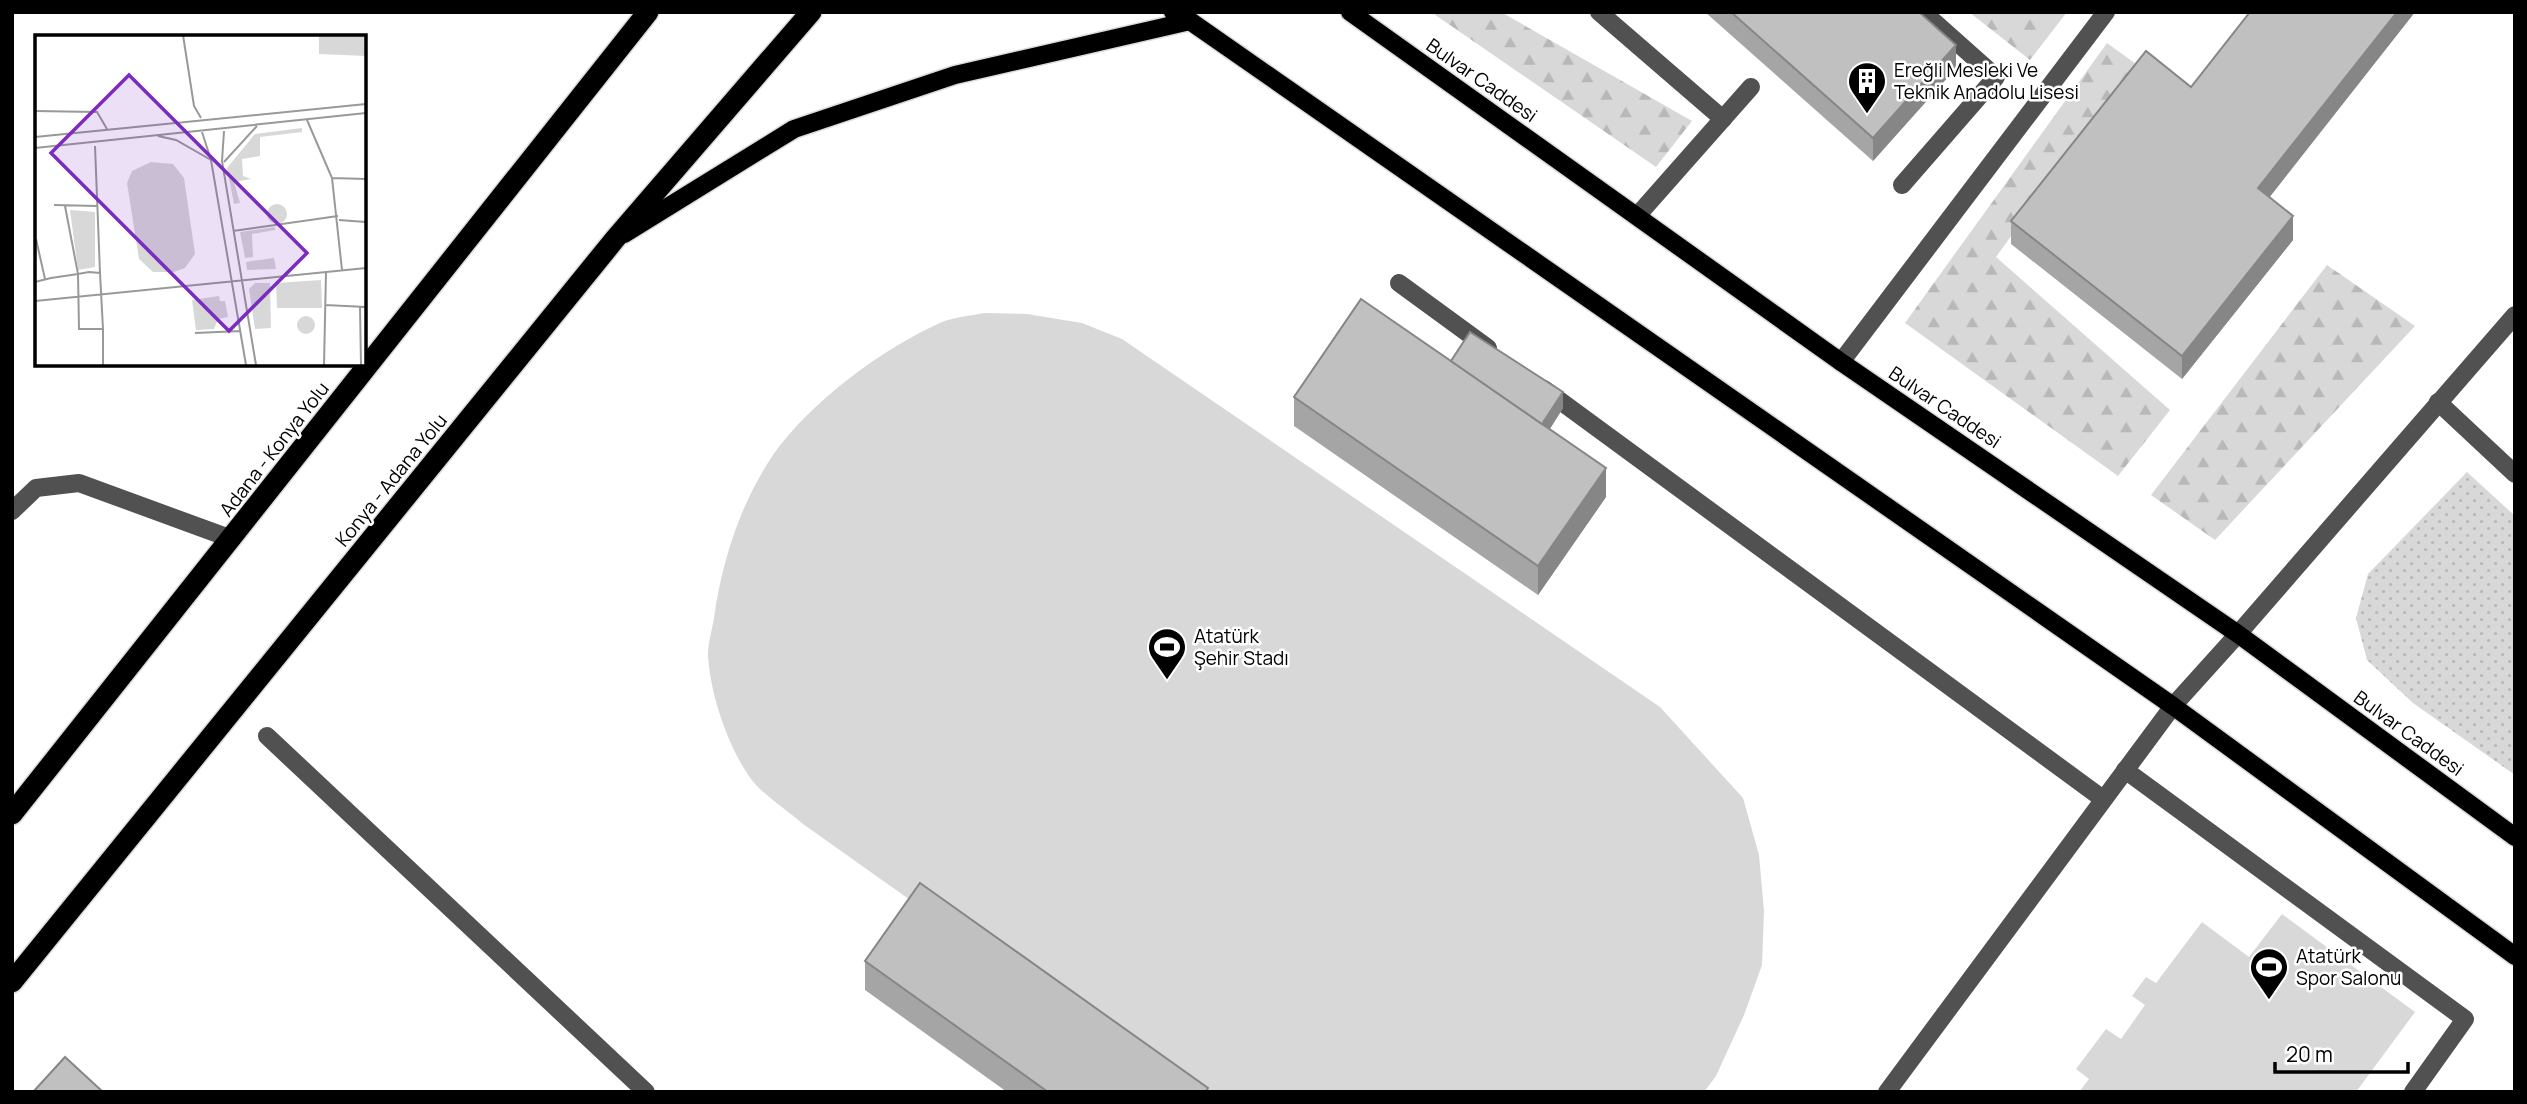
<svg xmlns="http://www.w3.org/2000/svg" width="2527" height="1104" font-family="Manrope,sans-serif">
	<style>
		.grass { fill: url(#grass-dots) }
		.forest { fill: url(#forest-firs) }
		.garden { fill: #d8d8d8 }
		.lines { fill: none; stroke-linecap: round; stroke-linejoin: round }
		.major-casing { stroke: #dbdbdb; stroke-width: 21 }
		.highway-casing { stroke: #dbdbdb; stroke-width: 24 }
		.minor { stroke: #515151; stroke-width: 18 }
		.major { stroke: #000; stroke-width: 18 }
		.highway { stroke: #000; stroke-width: 21 }
		.wall { fill: #a5a5a5 }
		.shaded-wall { fill: #868686 }
		.building { fill: #c0c0c0; stroke: #868686; stroke-width: 2 }
		.labels { text-anchor: middle; stroke-width: 5; stroke-linejoin: round; paint-order: stroke }
		.poi-label { font-size: 19px; fill: #000; stroke: #fff; text-anchor: start }
		.street-label { font-size: 19px; fill: #000; stroke: #fff }
		.inset-road { fill: none; stroke: #999; stroke-width: 2 }
		.view { fill: #7b2cbf; fill-opacity: 0.15; stroke: #7b2cbf; stroke-width: 3.5 }
		.inset-edge { fill: none; stroke: #000; stroke-width: 3.5 }
	</style>
	<defs>
		<pattern id="grass-dots" width="8" height="8" patternUnits="userSpaceOnUse" patternTransform="scale(1.75)"><rect width="8" height="8" fill="#d8d8d8"/><path d="M2 2h.1M6 6h.1" fill="none" stroke="#b8b8b8" stroke-width="1.8" stroke-linecap="round"/></pattern>
		<pattern id="forest-firs" width="22" height="20" patternUnits="userSpaceOnUse" patternTransform="scale(1.75)"><rect width="22" height="20" fill="#d8d8d8"/><path d="M5 1l3.5 6h-7zM16 11l3.5 6h-7z" fill="#b8b8b8"/></pattern>
	</defs>
	<rect width="100%" height="100%" fill="#fff"/>
	<!-- grass -->
	<path class="grass" d="M2467,472L2515,516V775L2413,703L2367,660L2356,618L2368,574Z"/>
	<!-- forest -->
	<g class="forest">
		<path d="M1431,12H1501L1692,121L1656,167Z"/>
		<path d="M1969,12H2067L2030,60Z"/>
		<path d="M2107,43L2136,64L1996,257L2170,410L2118,476L1905,323Z"/>
		<path d="M2327,265L2415,326L2215,540L2151,495Z"/>
	</g>
	<!-- garden -->
	<g class="garden">
		<path d="M984,313L1027,314L1082,323L1122,339L1660,707L1743,798L1759,855L1764,911L1762,965L1744,1015L1716,1076L1704,1092H1181L803,824C788,811 762,794 751,779C728,747 710,694 708,655C708,643 712,630 714,618C722,561 740,504 773,455C810,402 883,348 942,322C955,317 970,316 984,313Z"/>
		<path d="M2282,914L2415,1012L2356,1092H2079L2089,1079L2076,1069L2106,1029L2121,1039L2145,1005L2132,996L2146,977L2156,983L2202,922L2249,957Z"/>
	</g>
	<g class="lines">
		<defs>
			<g id="major">
				<path d="M1173,12L1190,21L2173,706L2515,956"/>
				<path d="M1350,12L1841,362L2238,634L2515,837"/>
				<path d="M624,234L794,129L955,75L1190,21"/>
			</g>
			<g id="highway">
				<path d="M12,814L648,12"/>
				<path d="M12,982L615,239L811,12"/>
			</g>
		</defs>
		<!-- major casing -->
		<use href="#major" class="major-casing"/>
		<!-- highway casing -->
		<use href="#highway" class="highway-casing"/>
		<!-- minor -->
		<g class="minor">
			<path d="M1599,12L1723,119"/>
			<path d="M1902,185L1996,77L1923,12"/>
			<path d="M1637,216L1751,87"/>
			<path d="M1399,283L1488,348"/>
			<path d="M1841,362L2106,12"/>
			<path d="M1544,389L2103,799"/>
			<path d="M2438,402L2515,474"/>
			<path d="M12,511L36,488L79,483L232,539"/>
			<path d="M267,736L646,1092"/>
			<path d="M2125,770L2465,1019L2413,1092"/>
			<path d="M1887,1092L2173,706L2238,634L2515,315"/>
		</g>
		<!-- major -->
		<use href="#major" class="major"/>
		<!-- highway -->
		<use href="#highway" class="highway"/>
	</g>
	<!-- wall -->
	<g class="wall">
		<path d="M1705,12H1919L1956,68L1873,161Z"/>
		<path d="M2415,12L2269,197L2293,240L2182,379L2011,244V221Z"/>
		<path d="M1451,361L1563,408L1550,429L1606,497L1538,595L1294,426V397Z"/>
		<path d="M865,961L1208,1092H1007L865,990Z"/>
	</g>
	<!-- shaded-wall -->
	<g class="shaded-wall">
		<path d="M2397,12H2415L2258,212V188Z"/>
		<path d="M1956,45V68L1873,161V138Z"/>
		<path d="M2293,216V240L2182,379V356Z"/>
		<path d="M1563,392V408L1537,449V432Z"/>
		<path d="M1606,468V497L1538,595V566Z"/>
	</g>
	<!-- building -->
	<g class="building">
		<path d="M1731,12H1919L1956,45L1873,138Z"/>
		<path d="M2250,12H2397L2258,188L2293,216L2182,356L2011,221L2146,51L2191,87Z"/>
		<path d="M1361,299L1606,468L1538,566L1294,397Z"/>
		<path d="M1470,332L1563,392L1542,424L1451,361Z"/>
		<path d="M920,883L1208,1088L1205,1092H1048L865,961Z"/>
		<path d="M65,1057L103,1092H33Z"/>
	</g>
	<!-- icons -->
	<defs>
		<symbol id="building-pin" viewBox="-11 -11 22 30"><path d="M0 17L-7.5 6A9.5 9.5 0 1 1 7.5 6Z" fill="#000" stroke="#fff"/><path d="M-4-6H4V6H1V3H-1V6H-4ZM-2.5-4.3h1.7v1.8h-1.7ZM.8-4.3h1.7v1.8H.8ZM-2.5-1h1.7V.8h-1.7ZM.8-1h1.7V.8H.8Z" fill="#fff"/></symbol>
		<symbol id="stadium-pin" viewBox="-11 -11 22 30"><path d="M0 17L-7.5 6A9.5 9.5 0 1 1 7.5 6Z" fill="#000" stroke="#fff"/><path d="M0-5a6.5 5 0 1 0 0 10a6.5 5 0 1 0 0-10ZM-3.5-1.8h7v3.6h-7Z" fill="#fff"/></symbol>
	</defs>
	<g fill-rule="evenodd">
		<use href="#building-pin" x="1845" y="59" width="44" height="60"/>
		<use href="#stadium-pin" x="1145" y="625" width="44" height="60"/>
		<use href="#stadium-pin" x="2247" y="945" width="44" height="60"/>
	</g>
	<g class="labels">
		<!-- poi labels -->
		<g class="poi-label">
			<text x="1894" y="77">Ereğli Mesleki Ve<tspan x="1894" dy="22">Teknik Anadolu Lisesi</tspan></text>
			<text x="1194" y="643">Atatürk<tspan x="1194" dy="22">Şehir Stadı</tspan></text>
			<text x="2296" y="963">Atatürk<tspan x="2296" dy="22">Spor Salonu</tspan></text>
		</g>
		<!-- street labels -->
		<g class="street-label">
			<text transform="translate(1482 80) rotate(35)" y="7">Bulvar Caddesi</text>
			<text transform="translate(1945 407) rotate(34)" y="7">Bulvar Caddesi</text>
			<text transform="translate(274 449) rotate(-52)" y="7">Adana - Konya Yolu</text>
			<text transform="translate(391 480) rotate(-51)" y="7">Konya - Adana Yolu</text>
			<text transform="translate(2409 733) rotate(36)" y="7">Bulvar Caddesi</text>
		</g>
	</g>
	<!-- overview -->
	<g transform="translate(35 35)">
		<rect width="331" height="331" fill="#fff"/>
		<path d="M35,175L60,177V232L43,235ZM286,245L287,273H242L241,248ZM220,248H235L236,293L220,294L214,254Z" fill="#d8d8d8"/>
		<path d="M267,93V97L225,102V121L207,124L208,141L216,144L199,147L205,168L199,169L192,133L220,99ZM232 179a10 10 0 1 1 20 0a10 10 0 1 1-20 0ZM240,192V195L217,199L218,222L210,223L205,197ZM239,223L241,234L212,235L211,227Z" fill="#d8d8d8"/>
		<path d="M331,0V21L284,19V0ZM116,127L138,129L149,143L160,219L150,233L139,237H118L104,224L92,148L97,136ZM52,176L55,204L45,205L44,185H37L36,177ZM184,261L185,266H190L193,282L183,284L179,294L161,295L157,265ZM262 290a9 9 0 1 1 18 0a9 9 0 1 1-18 0Z" fill="#d8d8d8"/>
		<path class="inset-road" d="M148,0L159,71L166,83M0,76L62,77L72,94M272,85L297,143L307,235M189,96L187,126L221,330M167,97L176,125L211,330M123,101L141,105L176,125M0,102L331,69M60,111L65,238M0,113L331,78M189,127L222,91M297,143L331,144M19,170L62,171M304,185L331,187M198,196L303,181M1,204L10,244M0,247L16,243L43,239L54,237L65,238L68,294H44L43,239L30,171M0,266L331,233M290,270L331,272M325,272L326,330M160,298L206,296M68,330V294M289,330L291,237"/>
		<path class="view" d="M94,40L272,218L194,296L16,118Z"/>
		<rect width="331" height="331" class="inset-edge"/>
	</g>
	<!-- border -->
	<rect width="2527" height="1104" fill="none" stroke="#000000" stroke-width="28"/>
	<!-- scale -->
	<path d="M2275 1062v10h133v-10" fill="none" stroke="#000000" stroke-width="3.5"/>
	<text x="2286" y="1062" font-size="21" fill="#000000" stroke="#ffffff" stroke-width="5" paint-order="stroke">20 m</text>
</svg>
